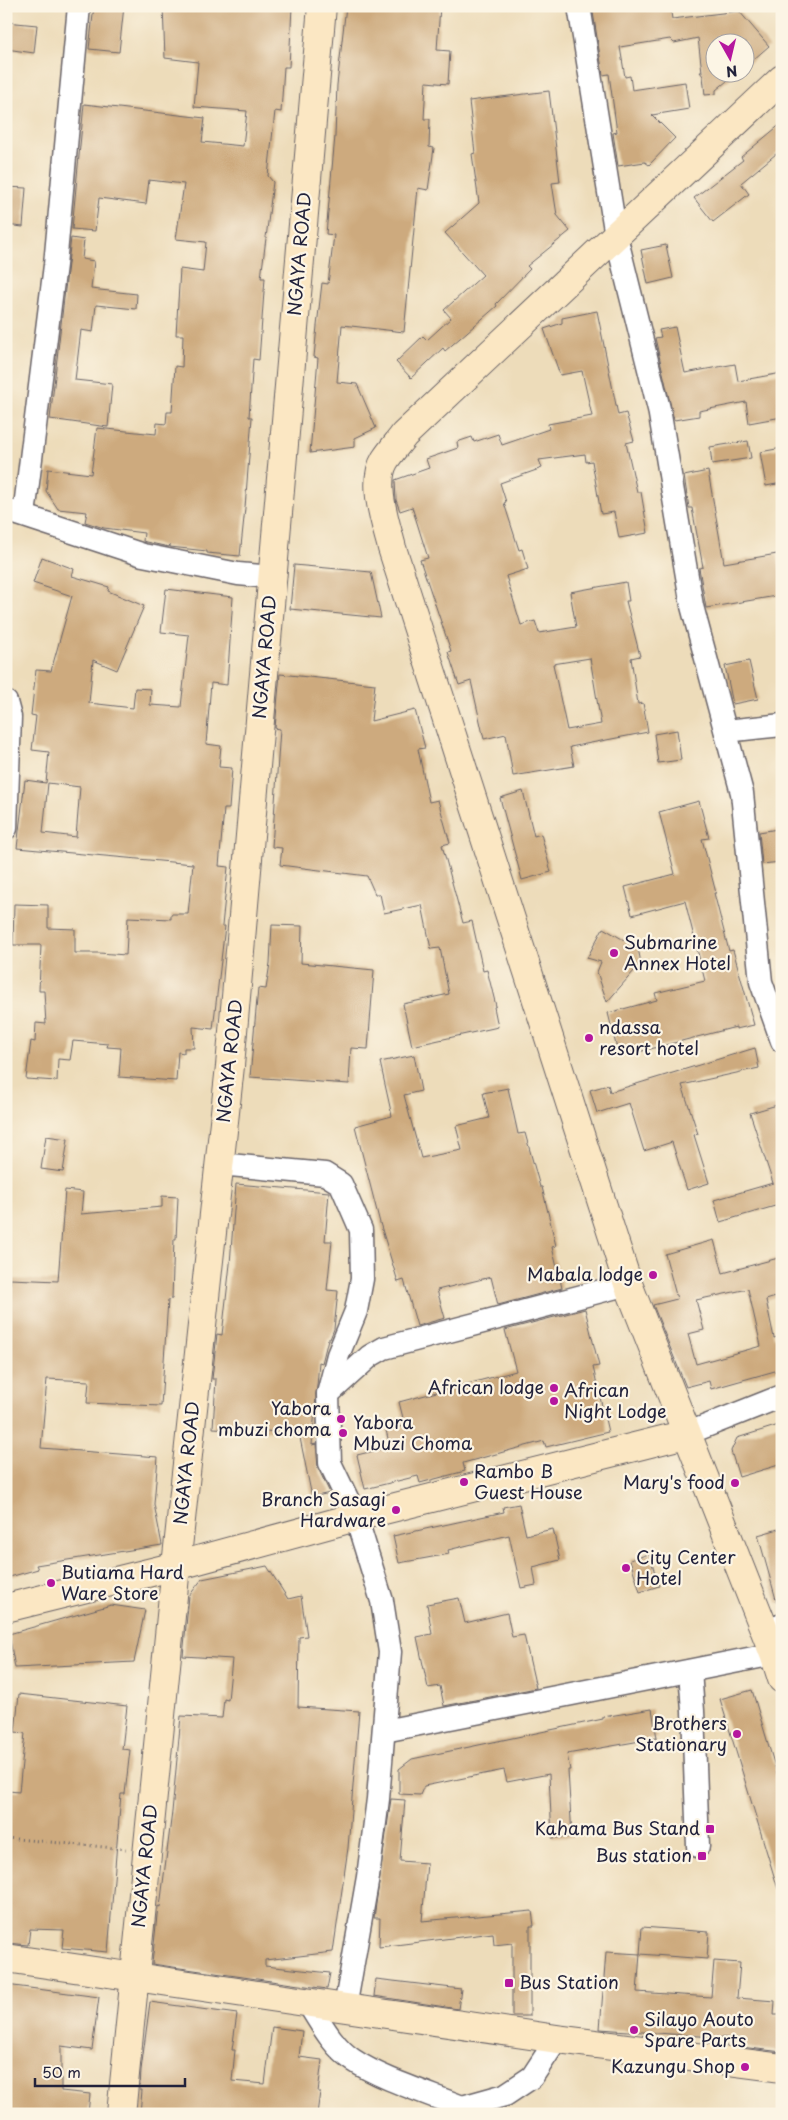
<svg xmlns="http://www.w3.org/2000/svg" width="788" height="2120" font-family="'Playpen Sans',sans-serif">
	<style>
		.building { fill: #cdaa7e; fill-rule: evenodd }
		.lines { fill: none; stroke-linecap: round; stroke-linejoin: round }
		.street-casing { stroke: #696367; stroke-width: 25 }
		.secondary-casing { stroke: #696367; stroke-width: 30 }
		.path { stroke: #696367; stroke-width: 3; stroke-dasharray: 1 4; stroke-linecap: butt }
		.street { stroke: #fff; stroke-width: 22 }
		.secondary { stroke: #fbe7c3; stroke-width: 28 }
		.poi-dot { fill: #b5179e; stroke: #fcf5e5; stroke-width: 2 }
		.labels { text-anchor: middle; stroke-width: 4.5; stroke-linejoin: round; paint-order: stroke }
		.street-label { font-size: 18px; fill: #22223b; stroke: #fcf5e5 }
		.poi-label { font-size: 18px; fill: #22223b; stroke: #fcf5e5; text-anchor: start }
	</style>
	<rect width="100%" height="100%" fill="#fcf5e5"/>
	<filter id="ink" filterUnits="userSpaceOnUse"><feTurbulence type="fractalNoise" baseFrequency=".02" numOctaves="2"/><feDisplacementMap in="SourceGraphic" scale="10" xChannelSelector="R" yChannelSelector="G"/><feConvolveMatrix kernelMatrix="1 2 1 2 8 2 1 2 1" color-interpolation-filters="sRGB"/></filter>
	<filter id="wash" filterUnits="userSpaceOnUse"><feTurbulence type="fractalNoise" baseFrequency=".0096" numOctaves="4" result="noise"/><feDisplacementMap in="SourceGraphic" scale="20" xChannelSelector="R" yChannelSelector="G"/><feGaussianBlur stdDeviation="1.12" result="paint"/><feColorMatrix in="noise" values="0 0 0 0 0 0 0 0 0 0 0 0 0 0 0 0 0 1.4 0 .05"/><feComposite in="paint" operator="in"/></filter>
	<g filter="url(#wash)">
		<rect width="100%" height="100%" fill="#eddcba"/>
		<g id="blocks">
			<!-- building -->
			<g class="building">
				<path d="M94,6H124L119,52L89,49Z"/>
				<path d="M163,6H292L289,67H284L281,112L275,111L268,176L273,182L261,278H265L259,360L253,359L249,417H252L245,508L240,556L207,553V551L170,547V544L169,547L146,542L143,541L144,533L104,528L85,522L87,512L58,509L46,491L48,469L91,474L97,428L156,434L157,423L166,424L167,412H172L175,366L182,367L183,335H176L180,269L203,272L206,242L176,239L184,184L149,180L146,204L99,198L95,231L72,229L84,104L205,118L202,142L243,146L247,111L194,107L198,62L165,58Z"/>
				<path d="M346,6H440L437,50L450,51L448,84L426,82L424,119H430L429,147L434,148L428,190L418,188L404,332L342,325L337,382L357,384L376,428L355,438V447L310,453L318,358L314,357L317,326L322,283L328,284L334,235L326,234L335,136L337,85Z"/>
				<path d="M592,6H670L672,19L739,11L769,46L746,66V42H716V72H738L716,90V94L705,95L703,76L700,72H702L698,38L674,43L670,39L620,47L625,77L630,76L632,90L685,82L689,109L652,115L675,138L649,165L645,162L618,166L613,133L617,132L609,74L603,75Z"/>
				<path d="M6,22L37,25L34,53L6,49Z"/>
				<path d="M549,91L560,182L552,183L557,215L570,231L527,266L530,269L496,304L497,306L445,351L443,348L411,378L396,362L423,336L427,340L451,318L444,310L483,275L445,233L479,203L472,154L475,153L469,101Z"/>
				<path d="M782,123V149L741,183L749,194L713,222L694,198L743,160L741,157Z"/>
				<path d="M6,187L26,188L23,227L6,225Z"/>
				<path d="M71,238L84,240L82,259L94,261L91,289L137,294L136,309L96,305L93,332L81,330L75,380L112,384L108,427L50,419Z"/>
				<path d="M666,245L673,278L648,284L641,250Z"/>
				<path d="M597,311L618,415L626,413L634,441L626,443L637,492H641L648,533L619,538L614,512L601,514L592,461L586,462L585,454L539,460L542,468L500,483L506,502L504,503L519,550L522,549L528,569L506,576L521,625L535,621L539,633L576,627L570,592L626,582L629,601H626L640,656L631,658L638,704L643,703L648,732L570,747L574,766L513,776L506,734L484,739L471,681L459,685L448,652L451,651L420,560L428,558L412,507L400,511L396,500L395,480L429,468L426,459L458,448L457,442L472,437L474,442L498,434L502,445L549,429L548,424L592,416L582,371L560,375L544,329L562,323V318ZM590,658L601,724L567,730L553,664Z"/>
				<path d="M675,327L685,373L735,364L738,381L782,373V417L749,423L746,402L699,411V416L674,420L655,338L661,337L659,330Z"/>
				<path d="M748,441L751,458L712,464L710,447Z"/>
				<path d="M782,448V483L766,486L760,452Z"/>
				<path d="M708,471L724,563L777,554L782,578V595L706,608L699,568L703,567L692,508H689L684,476Z"/>
				<path d="M42,557L74,569L72,576L109,587L108,591L144,606L117,670L93,660L89,703L133,708L135,688L151,689L150,705L181,707L189,635L161,632L166,589L233,597L227,685L211,683L206,744L221,746L219,767L232,768L229,809H224L219,866L228,867L222,926H225L213,1029L193,1027L194,1048H184V1053L178,1052L176,1081L119,1077L121,1048L107,1047L108,1044L73,1041L70,1060L58,1059L57,1081L26,1079L31,1041L35,1042L36,1023L46,1024L44,991H39L41,945H13L14,904L48,905V928L75,929V953H99L126,955L128,917L171,919V914H188L193,864L17,848L25,780L46,783L49,752L32,750L36,716L31,715L36,670L51,671L72,596L33,583ZM48,783L80,787L76,837L43,833Z"/>
				<path d="M294,565L371,572L381,618L290,609Z"/>
				<path d="M749,661L758,699L733,704L725,666Z"/>
				<path d="M280,674L375,684L371,721L415,710L425,748L418,749L429,802L438,800L450,843L442,845L463,923L472,921L483,971L487,970L496,1006L494,1007L498,1027L412,1046L403,1004L449,994L440,948L431,949L422,905L384,913L380,894H375L367,876L280,865L282,848L272,847L280,729L275,728Z"/>
				<path d="M677,730L681,760L658,763L654,734Z"/>
				<path d="M523,791L534,836L541,834L551,872L522,880L500,798Z"/>
				<path d="M699,801L709,838L702,839L716,893H714L729,951L733,950L754,1025L736,1029V1027L619,1057L608,1013L657,1000L655,993L705,981L685,901L632,915L625,887L675,874L659,812Z"/>
				<path d="M778,829L781,862L762,864L759,832Z"/>
				<path d="M272,925L302,926L301,963L374,970L368,1049L351,1048L349,1084L250,1077L258,988L266,989L270,963Z"/>
				<path d="M603,928L638,948L641,963L607,1002L597,972L601,962L587,958Z"/>
				<path d="M755,1048L759,1068L682,1085L698,1134L694,1135L709,1183L687,1190L672,1142L644,1151L629,1103L597,1113L590,1090L608,1085L610,1092Z"/>
				<path d="M414,1055L421,1091L404,1095L421,1158L462,1150L456,1126L489,1118L483,1093L508,1088L518,1134L525,1133L540,1187H542L556,1246L552,1247L562,1288L498,1305L491,1277L437,1290L445,1318L417,1326L404,1280L398,1282L380,1223L355,1126L392,1116L380,1062Z"/>
				<path d="M777,1105L782,1121V1204L720,1222L714,1200L773,1183L750,1113Z"/>
				<path d="M46,1136L68,1139L63,1172L41,1169Z"/>
				<path d="M236,1184L329,1192L325,1241H332L327,1290L338,1291L334,1329L330,1339H328L322,1363L319,1362L312,1445L316,1444L318,1468L330,1493L312,1497L299,1433L213,1428L216,1379H212L217,1334L222,1335L230,1264Z"/>
				<path d="M65,1190L83,1192L81,1214L162,1207V1196L178,1197L176,1239H174L172,1299L168,1300L161,1406L87,1403L89,1381L47,1379L41,1448L158,1457L154,1504L162,1545L36,1565L38,1569L6,1578V1283L10,1284V1279L58,1281Z"/>
				<path d="M714,1240L723,1273L782,1257V1295L766,1300L774,1338L782,1335V1369L711,1389L709,1381L686,1387L653,1305L677,1299L665,1254ZM748,1289L761,1346L696,1364L688,1334L704,1330L696,1300Z"/>
				<path d="M585,1309L599,1366L593,1367L608,1432L546,1447L544,1441L463,1463L465,1471L420,1483L418,1476L365,1489L357,1455L390,1447L386,1430L405,1426L399,1402L516,1371L505,1330Z"/>
				<path d="M782,1424V1464L739,1477L731,1451L737,1438Z"/>
				<path d="M519,1504L526,1535L553,1529L560,1560L533,1567L536,1585L521,1588L509,1535L448,1550L449,1554L399,1563L393,1536L504,1512L503,1507Z"/>
				<path d="M782,1528V1602L777,1603L758,1535Z"/>
				<path d="M649,1554L659,1586L640,1592L630,1560Z"/>
				<path d="M267,1566L288,1599L301,1596L307,1636L299,1637L298,1707L359,1711L348,1848L333,1952L265,1960V1966L330,1973L327,1989L152,1964L158,1906L160,1907L172,1812L181,1716L222,1718L224,1699L228,1700L232,1659L183,1656L189,1596L202,1579Z"/>
				<path d="M459,1598L465,1623L507,1613L512,1637L524,1635L536,1688L444,1706L440,1686L428,1688L417,1637L432,1634L427,1604Z"/>
				<path d="M111,1605L145,1610L134,1662L15,1668L9,1634Z"/>
				<path d="M752,1690L782,1790V1889H778L720,1699Z"/>
				<path d="M19,1694L127,1706L122,1749L130,1750L125,1794H121L108,1952L62,1948L64,1930L30,1929L28,1945L6,1943L8,1791L19,1792L25,1733L15,1732Z"/>
				<path d="M652,1709L657,1738L567,1754L570,1770H568L572,1837L552,1838L549,1774L507,1782L504,1770L424,1786L420,1795L399,1794V1769L412,1759L603,1719V1717Z"/>
				<path d="M391,1799L405,1800L400,1861L427,1863L422,1921L532,1911L534,1926H530V2016H512V1943L494,1945L493,1933L379,1947L380,1918H374Z"/>
				<path d="M642,1927L709,1932L707,1959L640,1954Z"/>
				<path d="M606,1952L640,1954L637,1992L711,1997L714,1961L740,1963L737,1998L775,2001L774,2015H782V2052L741,2047L742,2039L600,2029Z"/>
				<path d="M376,1979L461,1989L458,2009L374,1996Z"/>
				<path d="M6,1985L99,1997L92,2050L61,2046V2091L90,2094L88,2114H6Z"/>
				<path d="M150,2002L237,2014L232,2050H235L232,2081L265,2084L272,2027L302,2031L299,2057L322,2060L318,2092H320L317,2114H140L142,2090H140L141,2070Z"/>
			</g>
		</g>
	</g>
	<g filter="url(#ink)">
		<use href="#blocks" fill-opacity="0" stroke="#696367" stroke-width="1"/>
		<g class="lines">
			<defs>
				<g id="street">
					<path d="M579,6L616,236L659,409L692,606L742,793L761,982L782,1041"/>
					<path d="M6,510L143,555L238,574L272,577"/>
					<path d="M24,515L55,265L79,6"/>
					<path d="M6,702L10,717L6,828"/>
					<path d="M726,731L782,725"/>
					<path d="M219,1164L325,1174L341,1184L361,1230L362,1279L356,1311L338,1355L328,1394L330,1463L356,1517L382,1601L390,1652L378,1799L368,1877L345,2008"/>
					<path d="M328,1394L370,1356L384,1348L628,1284"/>
					<path d="M686,1434L782,1396"/>
					<path d="M765,1631L782,1625"/>
					<path d="M690,1671L693,1711L698,1846"/>
					<path d="M384,1731L774,1654"/>
					<path d="M308,2003C320,2022 333,2047 353,2060C381,2079 430,2094 462,2107"/>
					<path d="M461,2114L462,2107L505,2095L532,2077L557,2039"/>
				</g>
				<g id="secondary">
					<path d="M782,79L404,435C398,443 391,451 385,460C371,483 386,524 392,548L628,1284L774,1654L782,1679"/>
					<path d="M6,1608L176,1566L356,1517L686,1434"/>
					<path d="M6,1958L557,2039L782,2068"/>
					<path d="M121,2114L176,1566L230,1066L322,6"/>
				</g>
			</defs>
			<!-- street casing -->
			<use href="#street" class="street-casing"/>
			<!-- secondary casing -->
			<use href="#secondary" class="secondary-casing"/>
			<!-- path -->
			<path class="path" d="M6,1838L126,1849"/>
			<!-- street -->
			<use href="#street" class="street"/>
			<!-- secondary -->
			<use href="#secondary" class="secondary"/>
		</g>
	</g>
	<!-- markers -->
	<g class="poi-dot">
		<circle cx="614" cy="953" r="5"/>
		<circle cx="589" cy="1038" r="5"/>
		<circle cx="653" cy="1275" r="5"/>
		<circle cx="554" cy="1388" r="5"/>
		<circle cx="554" cy="1401" r="5"/>
		<circle cx="341" cy="1419" r="5"/>
		<circle cx="343" cy="1433" r="5"/>
		<circle cx="464" cy="1482" r="5"/>
		<circle cx="735" cy="1483" r="5"/>
		<circle cx="396" cy="1510" r="5"/>
		<circle cx="626" cy="1568" r="5"/>
		<circle cx="51" cy="1583" r="5"/>
		<circle cx="737" cy="1734" r="5"/>
		<rect x="705" y="1824" width="10" height="10" rx="2.5"/>
		<rect x="697" y="1851" width="10" height="10" rx="2.5"/>
		<rect x="504" y="1978" width="10" height="10" rx="2.5"/>
		<circle cx="634" cy="2030" r="5"/>
		<circle cx="745" cy="2067" r="5"/>
	</g>
	<g class="labels">
		<!-- street labels -->
		<g class="street-label">
			<text transform="translate(300 254) rotate(-85)" y="6">NGAYA ROAD</text>
			<text transform="translate(265 657) rotate(-85)" y="6">NGAYA ROAD</text>
			<text transform="translate(230 1061) rotate(-84)" y="6">NGAYA ROAD</text>
			<text transform="translate(187 1463) rotate(-84)" y="6">NGAYA ROAD</text>
			<text transform="translate(145 1866) rotate(-84)" y="6">NGAYA ROAD</text>
		</g>
		<!-- poi labels -->
		<g class="poi-label">
			<text x="624" y="949">Submarine<tspan x="624" dy="21">Annex Hotel</tspan></text>
			<text x="599" y="1034">ndassa<tspan x="599" dy="21">resort hotel</tspan></text>
			<text x="643" y="1281" text-anchor="end">Mabala lodge</text>
			<text x="544" y="1394" text-anchor="end">African lodge</text>
			<text x="564" y="1397">African<tspan x="564" dy="21">Night Lodge</tspan></text>
			<text x="331" y="1415" text-anchor="end">Yabora<tspan x="331" dy="21">mbuzi choma</tspan></text>
			<text x="353" y="1429">Yabora<tspan x="353" dy="21">Mbuzi Choma</tspan></text>
			<text x="474" y="1478">Rambo B<tspan x="474" dy="21">Guest House</tspan></text>
			<text x="725" y="1489" text-anchor="end">Mary's food</text>
			<text x="386" y="1506" text-anchor="end">Branch Sasagi<tspan x="386" dy="21">Hardware</tspan></text>
			<text x="636" y="1564">City Center<tspan x="636" dy="21">Hotel</tspan></text>
			<text x="61" y="1579">Butiama Hard<tspan x="61" dy="21">Ware Store</tspan></text>
			<text x="727" y="1730" text-anchor="end">Brothers<tspan x="727" dy="21">Stationary</tspan></text>
			<text x="700" y="1835" text-anchor="end">Kahama Bus Stand</text>
			<text x="692" y="1862" text-anchor="end">Bus station</text>
			<text x="519" y="1989">Bus Station</text>
			<text x="644" y="2026">Silayo Aouto<tspan x="644" dy="21">Spare Parts</tspan></text>
			<text x="735" y="2073" text-anchor="end">Kazungu Shop</text>
		</g>
	</g>
	<!-- margin -->
	<rect width="788" height="2120" fill="none" stroke="#fcf5e5" stroke-width="25"/>
	<!-- north arrow -->
	<g transform="translate(730 58) rotate(172)"><circle r="24" fill="#fcf5e5" stroke="#a5a1a1"/>
	<path d="M0-4L9 19L0 12L-9 19Z" fill="#b5179e"/>
	<text y="-8" font-size="14" font-weight="bold" text-anchor="middle" fill="#22223b">N</text>
	</g>
	<!-- scale -->
	<path d="M35 2078v8h150v-8" fill="none" stroke="#22223b" stroke-width="2.5"/>
	<text x="42" y="2078" font-size="15" fill="#22223b" stroke="#fcf5e5" stroke-width="4" paint-order="stroke">50 m</text>
</svg>
